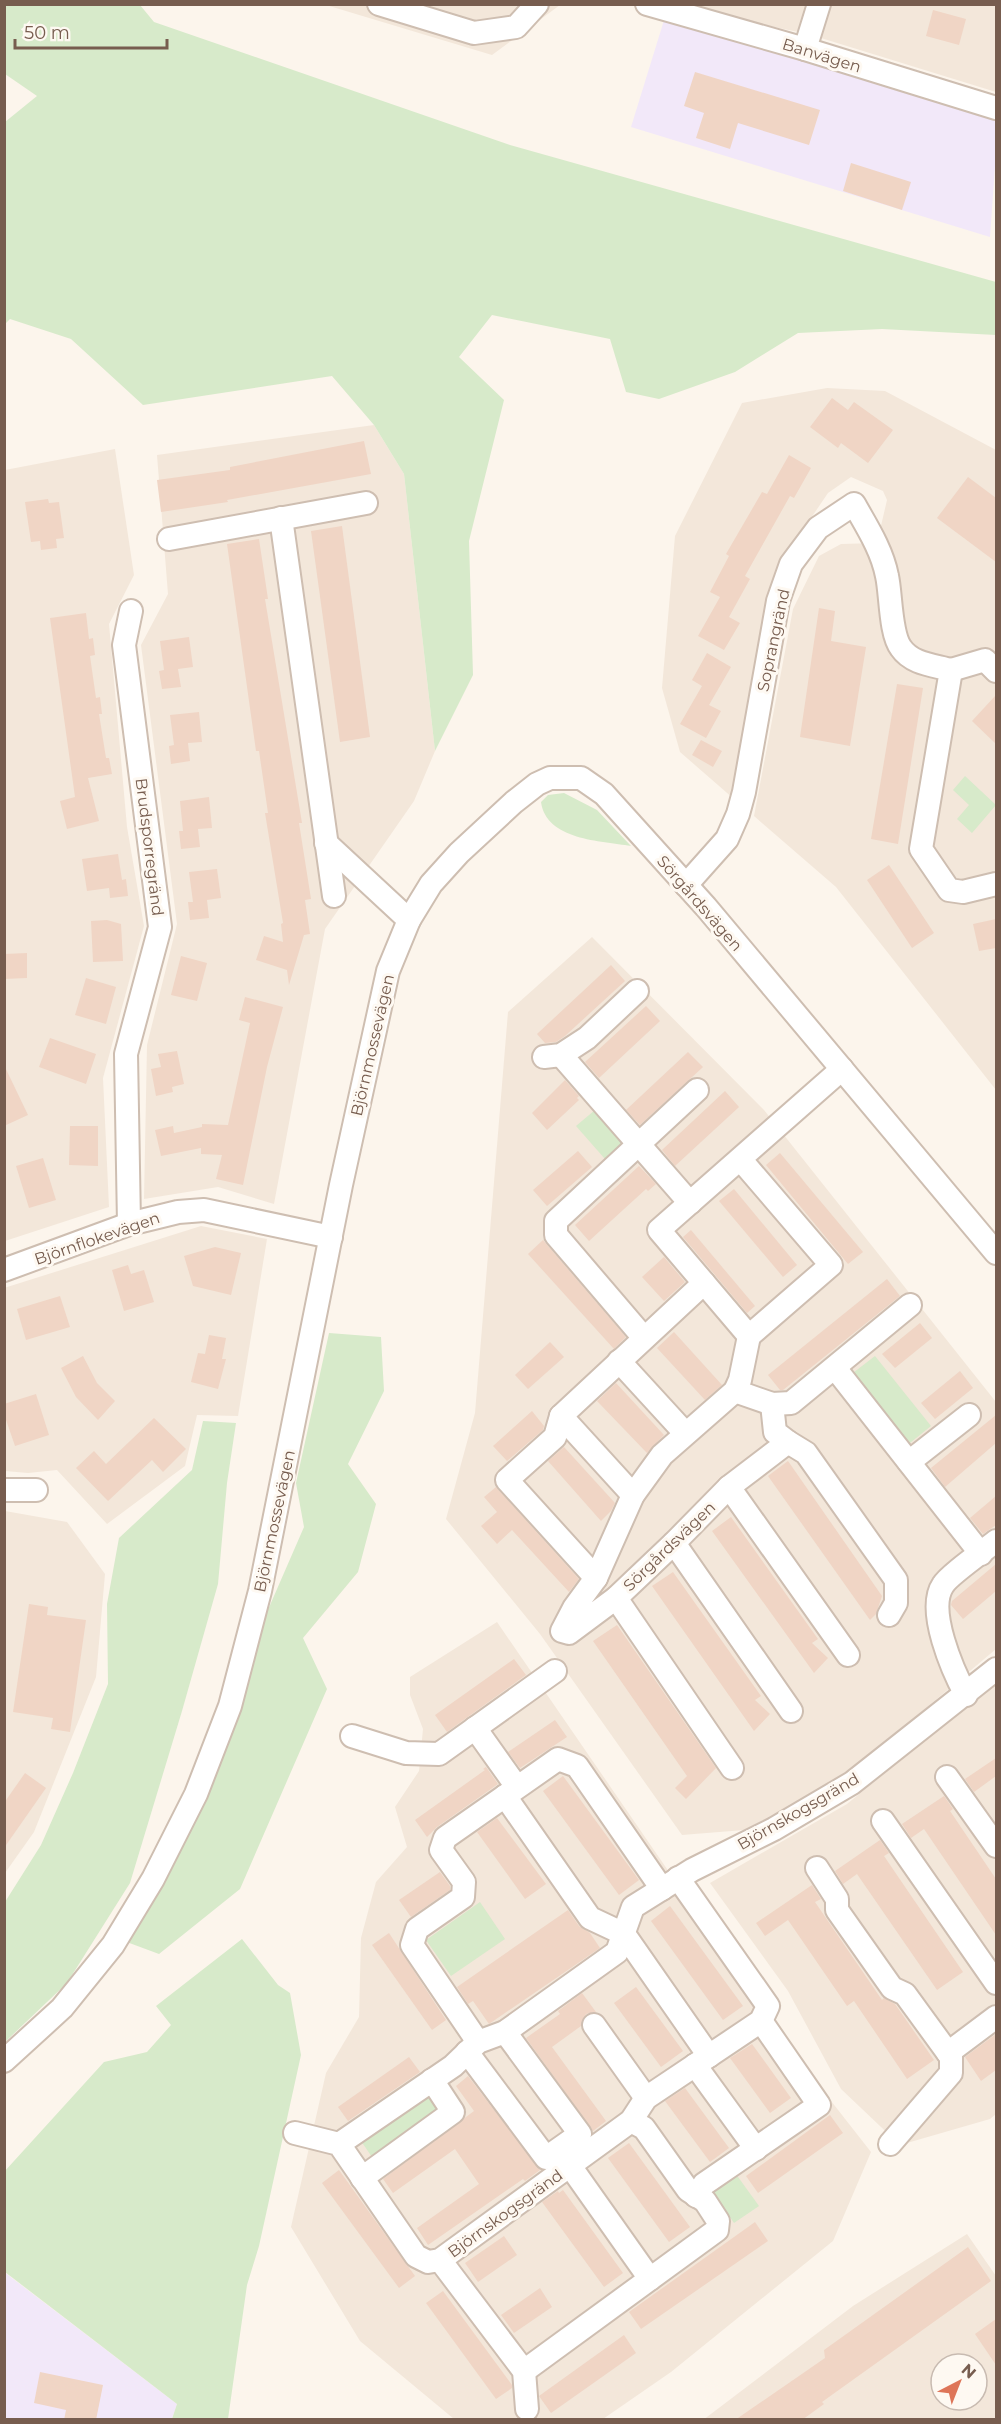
<svg xmlns="http://www.w3.org/2000/svg" width="1001" height="2424" font-family="Montserrat,sans-serif">
	<style>
		.residential { fill: #f3e7da; fill-rule: evenodd }
		.education { fill: #f2e8f9 }
		.green { fill: #d7eaca }
		.building { fill: #f0d5c5 }
		.lines { fill: none; stroke-linecap: round; stroke-linejoin: round }
		.minor-casing { stroke: #cebeb1; stroke-width: 26 }
		.minor { stroke: #fff; stroke-width: 22 }
		.labels { text-anchor: middle; stroke-width: 6; stroke-linejoin: round; paint-order: stroke }
		.street-label { font-size: 16px; fill: #775d4f; stroke: #fef9f2 }
	</style>
	<rect width="100%" height="100%" fill="#fcf5ec"/>
	<!-- residential -->
	<g class="residential">
		<path d="M326,5H560L492,55Z"/>
		<path d="M687,5H996V92L808,34L720,16Z"/>
		<path d="M827,388L885,391L996,450V1090L836,887L754,816L793,609L819,556L841,544L877,543L887,500L883,491L851,477L828,493L792,546L763,618L734,799L680,752L662,688L675,536L742,403Z"/>
		<path d="M374,425L404,474L435,751L414,801L325,929L274,1204L218,1187L144,1199L147,1045L177,924L141,645L168,594L157,455Z"/>
		<path d="M115,449L134,575L109,624L127,827L144,926L103,1078L109,1207L5,1241V470Z"/>
		<path d="M592,937L764,1110L996,1402V1649L874,1752L810,1796L744,1830L682,1835L540,1634L446,1519L475,1413L508,1012Z"/>
		<path d="M201,1226L267,1239L238,1416L197,1415L185,1466L107,1524L57,1470L28,1473L5,1471L4,1288Z"/>
		<path d="M5,1511L67,1522L105,1574L96,1677L34,1832L5,1873Z"/>
		<path d="M497,1622L795,2055L871,2152L833,2241L671,2372L603,2419H454L360,2341L291,2227L326,2073L359,2017L361,1938L376,1882L407,1847L395,1807L419,1771L423,1729L410,1695V1677Z"/>
		<path d="M996,1682V2114L990,2119L900,2145L841,2089L788,1991L710,1883L847,1804Z"/>
		<path d="M967,2234L996,2276V2419L703,2420L853,2306ZM941,2364H977V2400H941Z"/>
	</g>
	<!-- education -->
	<g class="education">
		<path d="M665,17L996,120V152L990,237L631,127Z"/>
		<path d="M4,2272L177,2404L172,2419H5Z"/>
	</g>
	<!-- green -->
	<g class="green">
		<path d="M5,4L140,5L154,22L510,145L996,282V335L882,329L798,333L735,372L659,399L626,392L610,339L492,315L459,357L504,400L469,541L473,675L435,751L404,474L374,425L332,376L143,405L71,339L10,319L5,324V122L37,96L5,74Z"/>
		<path d="M965,776L996,805L972,833L957,819L969,805L953,790Z"/>
		<path d="M564,793L597,810L631,846C601,841 546,840 541,802L548,795Z"/>
		<path d="M595,1110L624,1143L605,1159L576,1126Z"/>
		<path d="M329,1333L381,1337L384,1391L348,1464L376,1504L358,1572L303,1638L327,1689L240,1889L159,1954L124,1941L194,1824L241,1711L267,1612L304,1527L296,1483Z"/>
		<path d="M875,1356L931,1426L905,1447L849,1376Z"/>
		<path d="M203,1421L236,1423L227,1483L218,1584L182,1711L130,1883L67,1983L5,2042V1902L41,1845L73,1773L108,1684L107,1604L119,1538L192,1470Z"/>
		<path d="M480,1902L505,1939L451,1976L426,1940Z"/>
		<path d="M242,1939L278,1985L290,1993L301,2055L259,2246L247,2285L228,2419H172L177,2404L5,2272L4,2172L104,2062L147,2052L171,2025L156,2006Z"/>
		<path d="M429,2089L444,2111L374,2160L359,2138Z"/>
		<path d="M733,2170L759,2206L734,2223L709,2187Z"/>
	</g>
	<!-- building -->
	<g class="building">
		<path d="M933,10L966,19L959,45L926,36Z"/>
		<path d="M695,72L820,110L809,145L738,123L730,149L696,138L704,113L684,106Z"/>
		<path d="M851,163L911,182L902,210L843,191Z"/>
		<path d="M832,398L848,410L854,402L893,430L868,463L841,443L838,448L810,427Z"/>
		<path d="M364,441L371,474L227,500L228,502L161,512L157,480L230,470V467Z"/>
		<path d="M789,455L811,468L794,498L790,496L745,576L750,579L729,617L740,623L724,650L698,636L720,597L710,592L729,556L726,554L762,492L767,494Z"/>
		<path d="M968,477L996,498V562L937,518Z"/>
		<path d="M48,499L49,503L59,502L64,538L56,539L57,548L41,550L40,541L31,542L25,502Z"/>
		<path d="M342,526L370,737L340,742L311,531Z"/>
		<path d="M259,539L268,599H265L302,823H299L311,899L305,900L310,934L304,935L289,985L287,970L256,960L264,936L283,942L281,924L283,923L265,813H268L259,751H256L227,544Z"/>
		<path d="M819,608L835,611L831,641L866,647L850,746L800,737Z"/>
		<path d="M86,613L89,639L93,638L95,655L90,656L96,698L100,697L102,714H99L106,758H109L112,774L88,778L99,821L67,829L60,801L75,797L50,618Z"/>
		<path d="M189,637L193,667L178,669L181,687L162,689L159,671L164,670L160,641Z"/>
		<path d="M707,653L731,667L709,705L721,711L706,738L680,724L702,686L692,680Z"/>
		<path d="M897,684L923,688L898,844L871,839Z"/>
		<path d="M996,695V744L972,721Z"/>
		<path d="M199,712L202,742L188,743L190,761L171,764L169,746L174,745L170,715Z"/>
		<path d="M701,740L722,751L713,767L692,755Z"/>
		<path d="M209,797L212,828L198,829L200,847L181,849L179,831H183L180,801Z"/>
		<path d="M118,854L122,880L126,879L128,896L110,898L109,888L87,891L82,859Z"/>
		<path d="M889,865L934,933L912,948L867,880Z"/>
		<path d="M217,869L221,898L207,900L209,918L190,920L188,902H193L189,872Z"/>
		<path d="M996,919V948L979,951L973,924Z"/>
		<path d="M107,920L121,924L123,961L93,962L91,921Z"/>
		<path d="M27,953V978L4,979V954Z"/>
		<path d="M181,956L207,963L197,1001L171,995Z"/>
		<path d="M611,965L625,981L565,1036L556,1042L545,1043L537,1034Z"/>
		<path d="M86,978L116,987L106,1024L75,1015Z"/>
		<path d="M245,997L283,1007L267,1067L243,1185L216,1179L222,1155L201,1154V1148L161,1156L155,1130L173,1126L174,1133L202,1127V1124L228,1125L250,1023L239,1020Z"/>
		<path d="M646,1006L660,1021L599,1078L585,1062Z"/>
		<path d="M50,1038L96,1054L86,1084L39,1067Z"/>
		<path d="M177,1051L184,1084L172,1087L173,1092L156,1096L151,1069L161,1067L158,1054Z"/>
		<path d="M688,1052L703,1067L640,1125L626,1110Z"/>
		<path d="M4,1065L28,1115L4,1126Z"/>
		<path d="M565,1080L579,1096L577,1098L579,1100L547,1130L532,1113Z"/>
		<path d="M725,1091L739,1107L675,1166L662,1150Z"/>
		<path d="M70,1126H98V1166L69,1165Z"/>
		<path d="M578,1151L592,1167L547,1206L533,1190Z"/>
		<path d="M780,1153L863,1252L848,1264L766,1165Z"/>
		<path d="M43,1158L56,1200L29,1208L16,1166Z"/>
		<path d="M639,1166L656,1184L648,1191L646,1189L589,1241L575,1225Z"/>
		<path d="M734,1189L797,1265L783,1277L719,1201Z"/>
		<path d="M691,1230L755,1306L747,1313L683,1237Z"/>
		<path d="M543,1240L626,1337L614,1349L528,1254Z"/>
		<path d="M215,1247L241,1253L231,1295L193,1286L184,1256Z"/>
		<path d="M664,1257L685,1282L664,1301L642,1277Z"/>
		<path d="M128,1265L131,1274L144,1270L154,1302L124,1311L112,1270Z"/>
		<path d="M887,1279L900,1296L783,1390H780L768,1375Z"/>
		<path d="M60,1296L70,1327L26,1340L17,1309Z"/>
		<path d="M920,1323L932,1338L895,1368L882,1354Z"/>
		<path d="M674,1332L722,1385L705,1400L657,1348Z"/>
		<path d="M209,1335L226,1338L222,1359H226L218,1389L191,1382L198,1353L205,1354Z"/>
		<path d="M550,1342L564,1357L528,1389L515,1375Z"/>
		<path d="M83,1356L97,1383L115,1401L98,1420L76,1397L61,1368Z"/>
		<path d="M960,1371L973,1388L935,1419L921,1403Z"/>
		<path d="M616,1383L664,1435L647,1453L597,1401Z"/>
		<path d="M36,1394L49,1435L15,1446L4,1414V1404Z"/>
		<path d="M532,1411L544,1426L543,1430L507,1461L493,1446Z"/>
		<path d="M996,1415V1443L945,1487L931,1468Z"/>
		<path d="M154,1418L186,1449L163,1472L152,1460L108,1501L76,1468L94,1451L106,1464Z"/>
		<path d="M564,1447L615,1503L611,1511L601,1521L548,1461Z"/>
		<path d="M788,1461L882,1596L876,1614L870,1620L768,1476Z"/>
		<path d="M496,1487L579,1579L569,1592L512,1530L497,1544L481,1526L497,1512L484,1497Z"/>
		<path d="M996,1496V1525L983,1534L970,1518Z"/>
		<path d="M731,1517L818,1639L812,1643L828,1658L814,1673L712,1531Z"/>
		<path d="M996,1564V1591L963,1619L951,1605L952,1601Z"/>
		<path d="M673,1572L761,1696L755,1700L770,1714L754,1731L652,1586Z"/>
		<path d="M29,1604L48,1607L47,1615L86,1620L70,1732L51,1729L53,1718L13,1712Z"/>
		<path d="M617,1625L716,1768L686,1799L675,1788L687,1776L593,1641Z"/>
		<path d="M514,1659L526,1675L447,1732L435,1715Z"/>
		<path d="M555,1720L567,1737L520,1768L508,1752Z"/>
		<path d="M996,1758V1776L974,1792L965,1779Z"/>
		<path d="M486,1767L498,1784L437,1827L427,1837L415,1820L485,1770L483,1769Z"/>
		<path d="M25,1773L46,1788L4,1848V1803Z"/>
		<path d="M563,1776L639,1880L619,1895L543,1791Z"/>
		<path d="M944,1796L953,1809L950,1811L996,1879V1935L924,1829L911,1838L902,1824Z"/>
		<path d="M497,1818L546,1884L525,1899L477,1832Z"/>
		<path d="M880,1840L889,1853L884,1856L963,1972L937,1990L857,1874L843,1884L835,1871Z"/>
		<path d="M440,1872L450,1886V1890L411,1917L399,1900Z"/>
		<path d="M812,1885L821,1899L815,1902L882,2000L884,1998L895,2004L934,2060L907,2079L854,2001L847,2006L788,1920L765,1936L756,1923Z"/>
		<path d="M670,1906L743,2006L723,2020L651,1921Z"/>
		<path d="M568,1910L579,1926L590,1933L600,1948L489,2024L473,2001L468,2004L457,1987Z"/>
		<path d="M389,1933L446,2020L432,2030L372,1945Z"/>
		<path d="M636,1987L683,2051L661,2067L614,2003Z"/>
		<path d="M582,1993L596,2012L586,2014L581,2026L552,2047L606,2121L593,2131L526,2038L560,2014L558,2011Z"/>
		<path d="M996,2034V2070L981,2081L965,2057Z"/>
		<path d="M752,2044L791,2098L770,2113L730,2058Z"/>
		<path d="M409,2057L420,2072L348,2121L338,2107Z"/>
		<path d="M468,2076L540,2170L525,2181L523,2179L428,2245L417,2228L479,2184L455,2149L393,2193L383,2179L474,2111L456,2086Z"/>
		<path d="M685,2088L729,2148L710,2162L665,2101Z"/>
		<path d="M830,2115L843,2133L758,2193L746,2176Z"/>
		<path d="M629,2143L690,2227L669,2242L608,2158Z"/>
		<path d="M339,2170L415,2276L399,2288L322,2183Z"/>
		<path d="M563,2190L623,2273L604,2287L542,2202L558,2191L559,2193Z"/>
		<path d="M755,2222L768,2241L641,2329L629,2312Z"/>
		<path d="M504,2236L517,2255L478,2282L465,2263Z"/>
		<path d="M968,2247L991,2281L822,2402L824,2404L802,2420H735L825,2358L824,2350Z"/>
		<path d="M540,2288L552,2307L514,2333L501,2315Z"/>
		<path d="M443,2291L512,2385V2388L496,2399L426,2303Z"/>
		<path d="M996,2319V2365L975,2334Z"/>
		<path d="M624,2335L636,2353L551,2413L539,2396Z"/>
		<path d="M40,2372L103,2385L96,2420H64L66,2410L34,2403Z"/>
	</g>
	<g class="lines">
		<defs>
			<g id="minor">
				<path d="M379,4L474,33L516,27L537,4"/>
				<path d="M647,4L805,49L996,108"/>
				<path d="M805,49L819,4"/>
				<path d="M281,518L334,896"/>
				<path d="M169,539L366,503"/>
				<path d="M951,670L985,660L996,671"/>
				<path d="M326,843L409,920"/>
				<path d="M686,885L727,839L738,814L744,792L778,601L791,564L818,528L854,504C867,527 882,550 887,576C891,593 890,634 901,648C912,664 933,665 951,670L921,849L949,890L963,892L996,884"/>
				<path d="M561,1055L690,1203"/>
				<path d="M544,1057L561,1055L587,1038L637,991"/>
				<path d="M741,1160L831,1265L749,1336L659,1230L842,1069"/>
				<path d="M129,1224L126,1054L160,927L124,645L131,611"/>
				<path d="M4,1270L129,1224L178,1212L204,1210L331,1237"/>
				<path d="M749,1336L740,1380L735,1391L662,1455L633,1495L596,1578L574,1608L562,1631L569,1633L616,1598L674,1543L729,1487L788,1442L775,1432L772,1404"/>
				<path d="M644,1338L556,1235V1221L697,1090"/>
				<path d="M619,1361L685,1433"/>
				<path d="M835,1368L981,1554"/>
				<path d="M735,1391L772,1404L791,1403L910,1305"/>
				<path d="M561,1416L633,1495"/>
				<path d="M788,1442L806,1453L896,1580V1603L889,1615"/>
				<path d="M909,1462L969,1415"/>
				<path d="M729,1487L848,1655"/>
				<path d="M4,1490H36"/>
				<path d="M674,1543L791,1711"/>
				<path d="M596,1578L507,1480L555,1437L561,1416L704,1283"/>
				<path d="M616,1598L732,1768"/>
				<path d="M966,1695C953,1671 926,1610 943,1585C949,1575 985,1550 996,1541"/>
				<path d="M475,1728L517,1787"/>
				<path d="M352,1736L406,1753L439,1754L555,1671"/>
				<path d="M947,1777L996,1846"/>
				<path d="M505,1796L590,1918L624,1934L709,2056"/>
				<path d="M883,1821L996,1983"/>
				<path d="M817,1868L837,1899V1910L892,1988L905,1994L948,2053L951,2056V2073L890,2144"/>
				<path d="M594,2025L646,2098"/>
				<path d="M478,2042L412,1945L417,1929L463,1897L464,1882L441,1850L445,1838L558,1759L577,1766L662,1889"/>
				<path d="M467,2052L546,2158L580,2134L505,2032"/>
				<path d="M948,2053L996,2017"/>
				<path d="M4,2061L62,2008L113,1945L153,1879L196,1794L230,1706L260,1591L341,1185L388,971L409,920L431,884L459,853L514,802L537,784L550,778H581L604,794L706,907L996,1253"/>
				<path d="M695,2065L756,2149"/>
				<path d="M295,2133L339,2144L416,2256L428,2262L440,2260L631,2121L646,2098L761,2021L768,2006L678,1878"/>
				<path d="M339,2144L453,2066L478,2042L505,2032L617,1952L633,1907L692,1870L774,1829L852,1783L996,1669"/>
				<path d="M561,2153L650,2279"/>
				<path d="M362,2178L453,2112L432,2080"/>
				<path d="M696,2196L704,2184L819,2105L761,2021"/>
				<path d="M440,2260L524,2371L527,2409"/>
				<path d="M524,2371L717,2230L718,2221L705,2201L688,2190L644,2128L631,2121"/>
			</g>
		</defs>
		<!-- minor casing -->
		<use href="#minor" class="minor-casing"/>
		<!-- minor -->
		<use href="#minor" class="minor"/>
	</g>
	<g class="labels">
		<!-- street labels -->
		<g class="street-label">
			<text transform="translate(822 55) rotate(17)" y="6">Banvägen</text>
			<text transform="translate(773 640) rotate(-78)" y="6">Soprangränd</text>
			<text transform="translate(150 847) rotate(83)" y="6">Brudsporregränd</text>
			<text transform="translate(700 903) rotate(49)" y="6">Sörgårdsvägen</text>
			<text transform="translate(372 1045) rotate(-77)" y="6">Björnmossevägen</text>
			<text transform="translate(97 1238) rotate(-19)" y="6">Björnflokevägen</text>
			<text transform="translate(274 1521) rotate(-78)" y="6">Björnmossevägen</text>
			<text transform="translate(669 1546) rotate(-44)" y="6">Sörgårdsvägen</text>
			<text transform="translate(798 1811) rotate(-30)" y="6">Björnskogsgränd</text>
			<text transform="translate(505 2213) rotate(-36)" y="6">Björnskogsgränd</text>
		</g>
	</g>
	<!-- border -->
	<rect width="1001" height="2424" fill="none" stroke="#775d4f" stroke-width="12"/>
	<!-- north arrow -->
	<g transform="translate(959 2382) rotate(42)"><circle r="28" fill="#fef9f2" stroke="#c8bbb1" stroke-width="1.5"/>
	<path d="M0-4.5L10 22L0 15L-10 22Z" fill="#de7558"/>
	<text y="-9" font-size="16" font-weight="bold" text-anchor="middle" fill="#775d4f">N</text>
	</g>
	<!-- scale -->
	<path d="M15 39v9h152v-9" fill="none" stroke="#775d4f" stroke-width="3"/>
	<text x="24" y="39" font-size="18" fill="#775d4f" stroke="#fef9f2" stroke-width="4.5" paint-order="stroke">50 m</text>
</svg>
